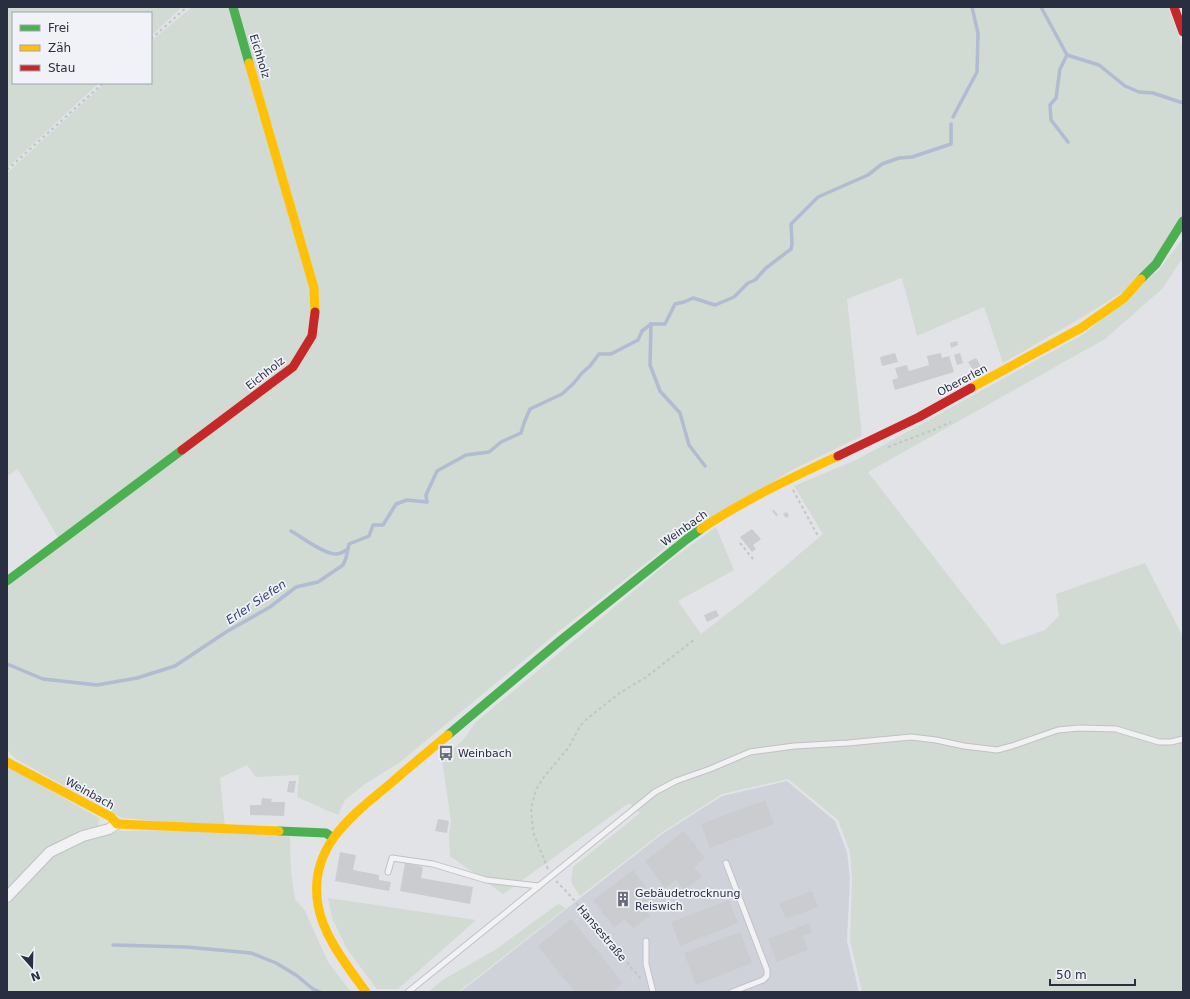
<svg xmlns="http://www.w3.org/2000/svg" width="1190" height="999" font-family="'DejaVu Sans',sans-serif">
	<style>
		.built { fill: #d0d2da }
		.green { fill: #d1dad3 }
		.lines { fill: none; stroke-linecap: round; stroke-linejoin: round }
		.stream { stroke: #b1bbd2; stroke-width: 3.5 }
		.building { fill: #cbcccf }
		.lane-casing { stroke: #c0c1c5; stroke-width: 7 }
		.street-casing { stroke: #c0c1c5; stroke-width: 12 }
		.path { stroke: #c3c4c9; stroke-width: 2; stroke-dasharray: 3 3; stroke-linecap: butt }
		.lane { stroke: #f2f2f4; stroke-width: 5 }
		.street { stroke: #f2f2f4; stroke-width: 10 }
		.fast { stroke: #4caf50; stroke-width: 9 }
		.slow { stroke: #ffc107; stroke-width: 9 }
		.jam { stroke: #c62828; stroke-width: 9 }
		.labels { text-anchor: middle; stroke-width: 3.5; stroke-linejoin: round; paint-order: stroke }
		.street-label { font-size: 11px; fill: #292e41; stroke: #f0f2f7 }
		.poi-label { font-size: 11px; fill: #292e41; stroke: #f0f2f7; text-anchor: start }
		.water-label { font-size: 12px; font-style: italic; fill: #334675; stroke: #f0f2f7 }
	</style>
	<rect width="100%" height="100%" fill="#e2e3e7"/>
	<!-- built -->
	<path class="built" d="M787,781L835,821L847,852L850,878L847,941L859,992H460L662,834L722,796Z"/>
	<!-- green -->
	<g class="green">
		<path d="M7,7H182L151,36V13H13V83H99L7,168Z"/>
		<path d="M192,7H231L312,289L309,335L292,366L60,541L18,469L7,476V173L105,83H151V41Z"/>
		<path d="M236,7H1168L1183,47V212L1179,222L1156,259L1123,292L1076,321L1003,363L984,307L917,336L902,278L847,299L862,436L794,469L669,545L558,632L400,762L365,784L345,800L338,815L297,797L299,775L256,777L247,765L220,778L225,827L122,818L16,759L7,750V587L295,368L317,310Z"/>
		<path d="M1183,238V257L1163,288L1105,339L868,472L1002,645L1045,630L1059,616L1056,594L1145,563L1183,637V992H862L850,941L852,879L850,852L838,820L788,779L722,794L661,833L580,896L571,882L573,867L640,813L629,803L503,894L450,856L449,836L451,821L442,760L463,740L476,722L671,560L716,527L734,570L678,601L701,634L750,596L823,534L794,486L858,459L1084,334L1159,270Z"/>
		<path d="M7,766L99,818L98,826L83,831L49,849L7,893Z"/>
		<path d="M222,830L290,837L291,872L295,899L305,911L328,962L351,992H7V900L53,853L85,839L120,831Z"/>
		<path d="M328,898L476,920L398,989H377L347,949L332,918Z"/>
		<path d="M558,904L566,908L458,992H428L444,979L495,950Z"/>
	</g>
	<g class="lines">
		<!-- stream -->
		<g class="stream">
			<path d="M1041,7L1067,55L1060,69L1056,98L1050,105L1051,120L1068,142"/>
			<path d="M1067,55L1099,65L1125,86L1139,92L1153,93L1183,103"/>
			<path d="M953,117L977,72L978,33L972,7"/>
			<path d="M651,324L650,365L660,391L680,413L689,445L705,466"/>
			<path d="M291,531C302,537 325,555 336,554C340,554 345,551 348,549"/>
			<path d="M7,664L43,679L97,685L137,678L175,666L226,632L270,607L296,587L318,582L343,565L346,558L349,544L369,536L373,525H383L396,504L407,500L427,502L426,495L437,471L466,455L489,452L501,442L521,433L524,423L530,409L562,394L573,384L582,373L590,366L599,354H611L638,340L642,331L651,324H665L675,304L684,302L693,298L715,305L734,297L748,283L755,280L766,268L791,249L792,244L791,224L818,197L868,175L882,164L899,158L912,157L951,144V124"/>
			<path d="M113,945L186,947L251,953L276,963L296,975L313,989L320,992"/>
		</g>
	</g>
	<!-- building -->
	<g class="building">
		<path d="M957,341L958,345L951,348L950,343Z"/>
		<path d="M895,353L898,362L882,366L880,357Z"/>
		<path d="M941,353L942,358L949,356L954,372L895,390L892,380L898,378L895,368L907,365L909,371L929,365L927,356Z"/>
		<path d="M960,353L963,363L957,365L954,355Z"/>
		<path d="M976,358L981,366L973,370L968,362Z"/>
		<path d="M774,510L778,515L776,516L772,511Z"/>
		<path d="M787,512L789,516L786,518L783,514Z"/>
		<path d="M752,529L761,539L753,545L756,549L752,552L740,537Z"/>
		<path d="M716,610L719,616L707,622L704,615Z"/>
		<path d="M289,781H296L294,793L287,792Z"/>
		<path d="M262,798L272,799L271,802H285L284,816L250,815V805H261Z"/>
		<path d="M765,800L774,824L710,848L701,824Z"/>
		<path d="M438,819L449,821L447,833L435,831Z"/>
		<path d="M684,831L705,858L694,867L702,877L684,890L676,880L665,888L645,861Z"/>
		<path d="M340,852L356,855L353,870L379,875V880L391,882L389,891L335,881Z"/>
		<path d="M405,863L423,867L421,878L473,887L470,904L400,891Z"/>
		<path d="M633,870L653,897L642,906L650,916L633,929L625,919L614,927L593,900Z"/>
		<path d="M812,891L818,907L786,919L779,903Z"/>
		<path d="M729,900L738,923L680,946L671,922Z"/>
		<path d="M571,919L623,983L612,992H575L538,946Z"/>
		<path d="M809,923L812,932L803,936L808,950L777,962L768,939Z"/>
		<path d="M740,932L752,963L696,985L684,953Z"/>
	</g>
	<g class="lines">
		<defs>
			<g id="lane">
				<path d="M726,863L767,970V976L763,980L732,992"/>
				<path d="M388,872L392,858L433,864L486,880L539,886"/>
				<path d="M646,941V964L653,992"/>
				<path d="M408,992L655,792L676,781L710,769L750,752L794,746L848,743L911,737L936,740L964,746L997,750L1012,746L1058,730L1079,728L1116,729L1159,742H1171L1183,739"/>
			</g>
			<path id="street" d="M7,897L50,852L83,836L109,829L117,824"/>
		</defs>
		<!-- lane casing -->
		<use href="#lane" class="lane-casing"/>
		<!-- street casing -->
		<use href="#street" class="street-casing"/>
		<!-- path -->
		<g class="path">
			<path d="M151,39L187,7"/>
			<path d="M7,170L103,83"/>
			<path d="M888,447L933,430L951,422"/>
			<path d="M793,490L818,536"/>
			<path d="M740,543L753,559"/>
			<path d="M548,869L533,832L531,808L536,790L543,778L569,747L580,726L588,718L621,692L645,678L695,639"/>
			<path d="M556,881L567,892L642,980"/>
		</g>
		<!-- lane -->
		<use href="#lane" class="lane"/>
		<!-- street -->
		<use href="#street" class="street"/>
		<!-- fast -->
		<g class="fast">
			<path d="M233,7L249,63"/>
			<path d="M1141,279L1156,264L1183,221"/>
			<path d="M7,581L182,450"/>
			<path d="M448,735L561,640L687,539L701,529"/>
			<path d="M279,831L326,833L333,838"/>
		</g>
		<!-- slow -->
		<g class="slow">
			<path d="M249,63L314,288L315,312"/>
			<path d="M971,388L1081,328L1124,298L1141,279"/>
			<path d="M701,529C744,500 791,478 838,456"/>
			<path d="M7,762L111,817L117,824L279,831"/>
			<path d="M366,992C348,967 323,936 318,905C308,848 351,816 390,784C409,767 429,751 448,735"/>
		</g>
		<!-- jam -->
		<g class="jam">
			<path d="M1174,7L1183,32"/>
			<path d="M182,450L293,367L312,336L315,312"/>
			<path d="M838,456L919,417L971,388"/>
		</g>
	</g>
	<!-- icons -->
	<defs>
		<symbol id="bus-bare" viewBox="-9 -9 18 18"><path d="M-5-6H5V4H4V6H2V4H-2V6H-4V4H-5ZM-3.5-4V0h7V-4ZM-3.5 1.2v1.5H-2V1.2ZM2 1.2v1.5H3.5V1.2Z" fill="#6a6d7b" stroke="#f0f2f7" stroke-width="2.5" paint-order="stroke"/></symbol>
		<symbol id="building-bare" viewBox="-9 -9 18 18"><path d="M-4-6H4V6H1V3H-1V6H-4ZM-2.5-4.3h1.7v1.8h-1.7ZM.8-4.3h1.7v1.8H.8ZM-2.5-1h1.7V.8h-1.7ZM.8-1h1.7V.8H.8Z" fill="#6a6d7b" stroke="#f0f2f7" stroke-width="2.5" paint-order="stroke"/></symbol>
	</defs>
	<g fill-rule="evenodd">
		<use href="#bus-bare" x="435" y="742" width="22" height="22"/>
		<use href="#building-bare" x="612" y="888" width="22" height="22"/>
	</g>
	<g class="labels">
		<!-- street labels -->
		<g class="street-label">
			<text transform="translate(260 56) rotate(73)" y="4">Eichholz</text>
			<text transform="translate(265 373) rotate(-38)" y="4">Eichholz</text>
			<text transform="translate(962 380) rotate(-28)" y="4">Obererlen</text>
			<text transform="translate(684 528) rotate(-35)" y="4">Weinbach</text>
			<text transform="translate(90 793) rotate(29)" y="4">Weinbach</text>
			<text transform="translate(602 933) rotate(50)" y="4">Hansestraße</text>
		</g>
		<!-- poi labels -->
		<g class="poi-label">
			<text x="458" y="757">Weinbach</text>
			<text x="635" y="897">Gebäudetrocknung<tspan x="635" dy="13">Reiswich</tspan></text>
		</g>
		<!-- water labels -->
		<g class="water-label">
			<text transform="translate(256 602) rotate(-34)" y="4">Erler Siefen</text>
		</g>
	</g>
	<!-- border -->
	<rect width="1190" height="999" fill="none" stroke="#292e41" stroke-width="16"/>
	<!-- legend -->
	<rect x="12" y="12" width="140" height="72" fill="#f0f2f7" stroke="#a0a4ae"/>
	<rect x="20" y="25" width="20" height="6" fill="#4caf50" stroke="#a0a4ae"/>
	<text x="48" y="32" font-size="12" fill="#292e41">Frei</text>
	<rect x="20" y="45" width="20" height="6" fill="#ffc107" stroke="#a0a4ae"/>
	<text x="48" y="52" font-size="12" fill="#292e41">Zäh</text>
	<rect x="20" y="65" width="20" height="6" fill="#c62828" stroke="#a0a4ae"/>
	<text x="48" y="72" font-size="12" fill="#292e41">Stau</text>
	<!-- north arrow -->
	<g transform="translate(32 967) rotate(160)" stroke="#f0f2f7" stroke-width="3" paint-order="stroke">
	<path d="M0-3L7 15L0 10L-7 15Z" fill="#292e41"/>
	<text y="-6" font-size="11" font-weight="bold" text-anchor="middle" fill="#292e41">N</text>
	</g>
	<!-- scale -->
	<path d="M1050 979v6h85v-6" fill="none" stroke="#292e41" stroke-width="2"/>
	<text x="1056" y="979" font-size="12" fill="#292e41" stroke="#f0f2f7" stroke-width="3" paint-order="stroke">50 m</text>
</svg>
